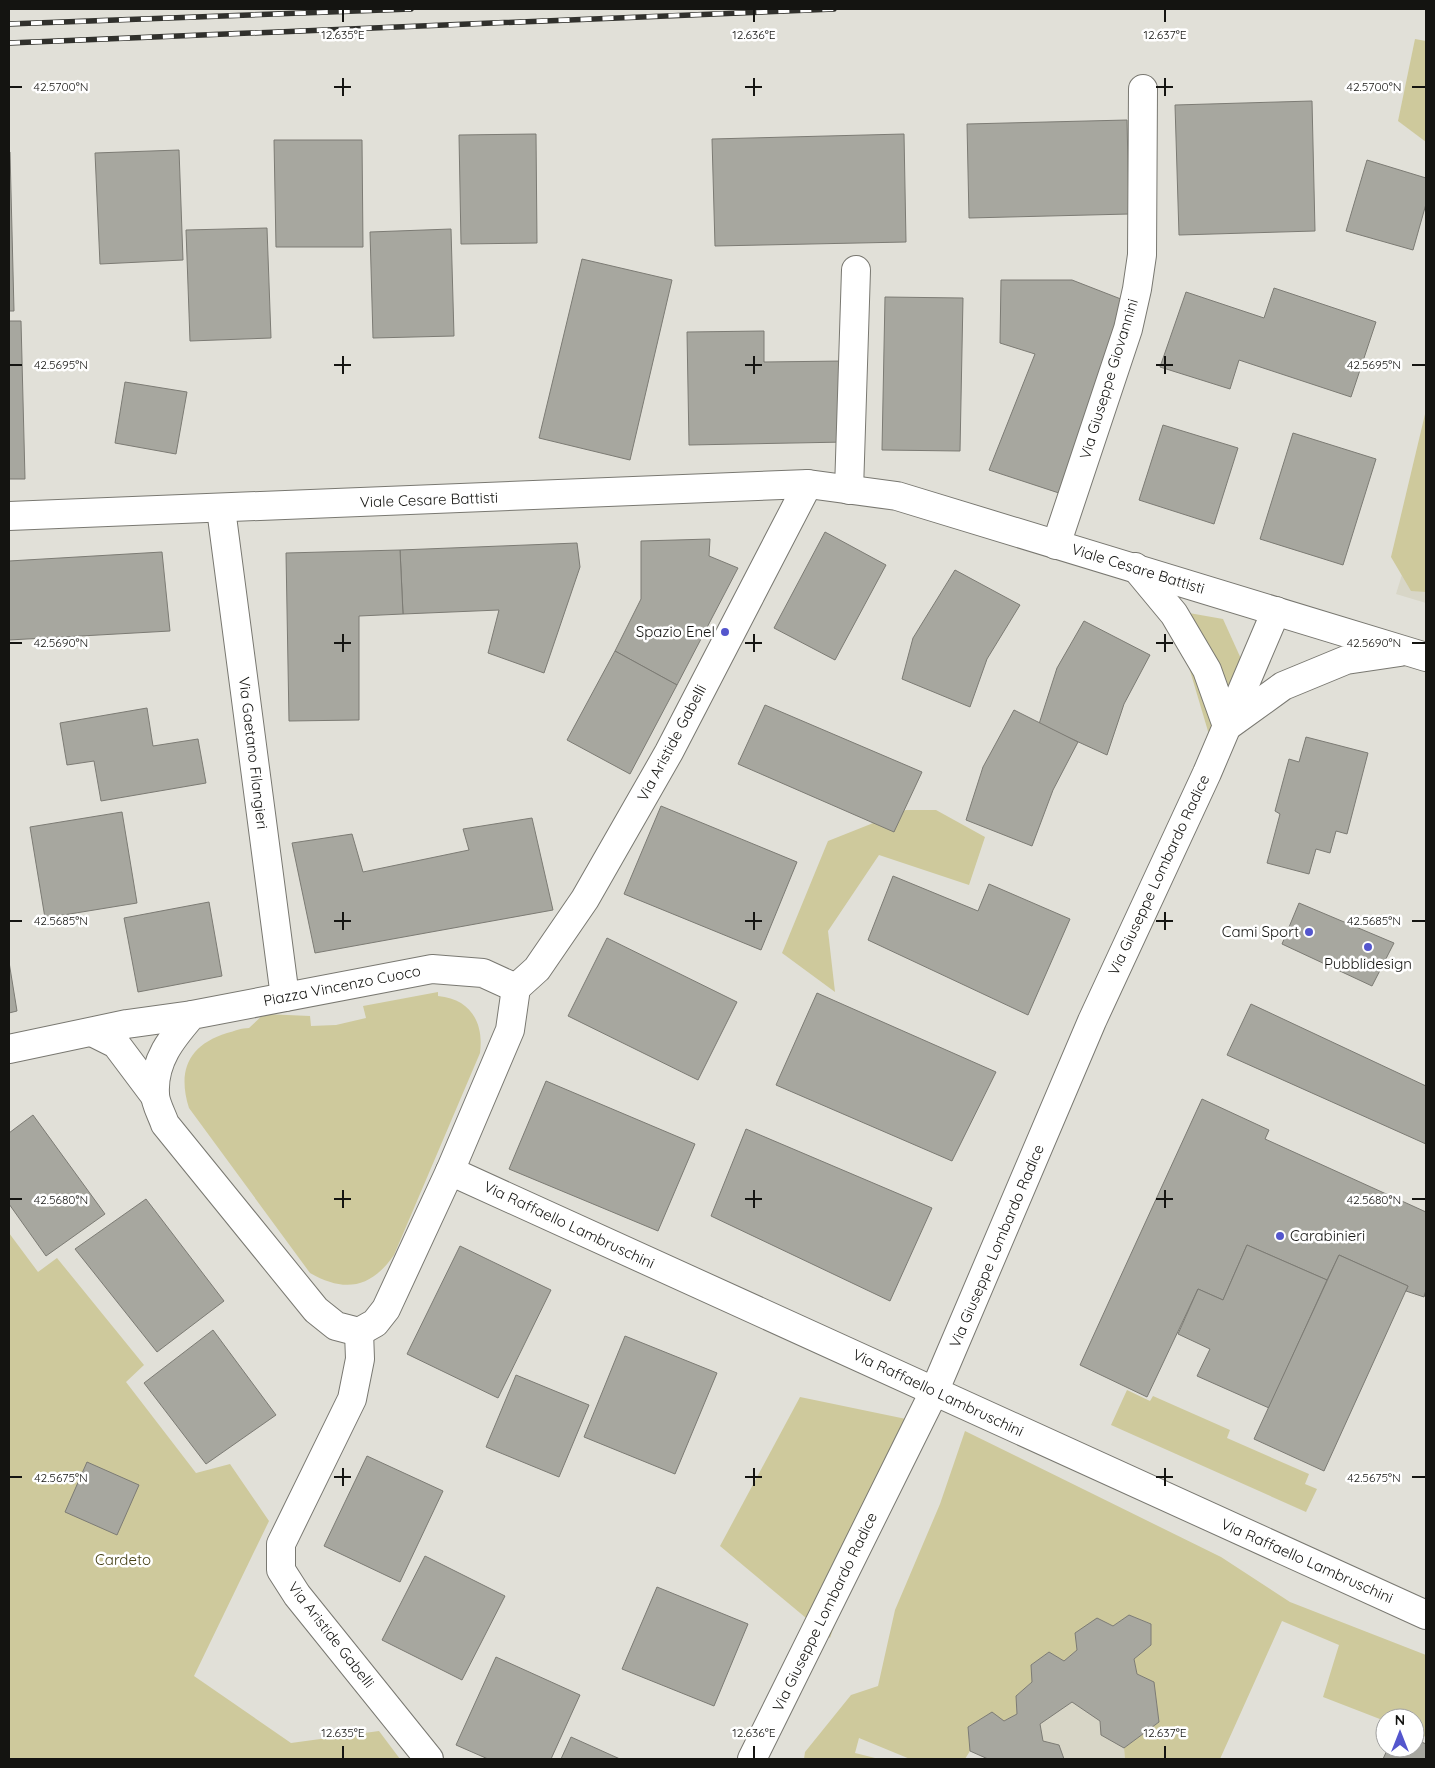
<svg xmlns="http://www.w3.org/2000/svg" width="1435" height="1768" font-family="Quicksand,sans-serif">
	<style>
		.built { fill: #d8d6c7 }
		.green { fill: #cec99c }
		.building { fill: #a7a79f; stroke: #7c7b74 }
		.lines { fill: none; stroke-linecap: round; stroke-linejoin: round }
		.minor-casing { stroke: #797871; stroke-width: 30 }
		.minor { stroke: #fff; stroke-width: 28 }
		.rail-casing { stroke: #30302c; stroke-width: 5.5 }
		.rail { stroke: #fff; stroke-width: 4; stroke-dasharray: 11; stroke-linecap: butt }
		.ticks { fill: none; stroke: #141411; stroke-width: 2 }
		.poi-dot { fill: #5456cd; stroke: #fff; stroke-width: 2 }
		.labels { text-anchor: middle; stroke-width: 5; stroke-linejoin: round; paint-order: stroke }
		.street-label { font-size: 15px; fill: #141411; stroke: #fff }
		.poi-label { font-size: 15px; fill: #141411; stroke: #fff; text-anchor: end }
		.park-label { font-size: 15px; fill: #433e13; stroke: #fff }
		.ticks-label { font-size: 12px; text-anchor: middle; fill: #141411; stroke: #fff; stroke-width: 5; stroke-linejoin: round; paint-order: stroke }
	</style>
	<rect width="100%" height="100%" fill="#e1e0d8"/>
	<!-- built -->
	<g class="built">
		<path d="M1426,497V603L1396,594Z"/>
		<path d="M1072,1702L1100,1721L1101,1735L1124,1748L1125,1759H1064L1059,1745L1043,1741L1040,1724Z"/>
	</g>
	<!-- green -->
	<g class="green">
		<path d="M1415,39L1426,41V142L1398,121Z"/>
		<path d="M1426,410V547L1425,552L1426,553V592L1411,591L1391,557Z"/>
		<path d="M1172,610L1223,619L1247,672L1210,738Z"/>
		<path d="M906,810H936L985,837L969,885L879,855L828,931L835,992L782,953L828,841Z"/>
		<path d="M438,992V996C471,999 484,1023 480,1053L394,1255C371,1288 345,1293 310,1273L189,1108C177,1070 189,1045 227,1033C235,1031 241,1028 249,1028L264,1014L310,1016L311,1026L336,1025L366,1018L363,1006Z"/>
		<path d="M9,1233L38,1272L57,1258L144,1365L126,1382L196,1473L230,1464L269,1521L194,1676L291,1743L379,1731L400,1759H9Z"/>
		<path d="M1127,1390L1150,1401L1153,1396L1230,1430L1227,1438L1309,1474L1305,1484L1317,1489L1306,1512L1111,1425Z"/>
		<path d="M800,1397L906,1419L830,1638L720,1546Z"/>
		<path d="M965,1431L1221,1557L1290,1602L1426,1655V1737L1415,1732V1718H1385V1721L1323,1697L1339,1645L1282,1621L1220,1759H1125L1124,1748L1159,1722L1154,1682L1137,1674L1134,1659L1151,1645V1624L1129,1615L1113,1626L1097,1619L1077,1650L1064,1661L1049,1652L1031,1665L1032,1682L1016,1696L1017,1714L1004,1721L991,1713L968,1727L970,1751L965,1759H910L859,1738L855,1753L879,1759H804L805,1752L851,1695L878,1686L895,1610L940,1504Z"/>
	</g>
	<!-- building -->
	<g class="building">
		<path d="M1312,101L1315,231L1179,235L1175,105Z"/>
		<path d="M1127,120L1129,214L969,218L967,124Z"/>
		<path d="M536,134L537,243L461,244L459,135Z"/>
		<path d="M904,134L906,242L715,246L712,139Z"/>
		<path d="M274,140H362L363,247H276Z"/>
		<path d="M179,150L183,260L100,264L95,153Z"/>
		<path d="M9,152H10L14,311H9Z"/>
		<path d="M1367,160L1426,178V204L1413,250L1346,231Z"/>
		<path d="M267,228L271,338L190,341L186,230Z"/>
		<path d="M451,229L454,336L373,338L370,232Z"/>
		<path d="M582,259L672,280L630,460L539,438Z"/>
		<path d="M1001,280H1072L1126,301L1065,495L989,470L1035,354L1000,343Z"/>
		<path d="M1274,288L1376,322L1351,397L1239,360L1230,389L1160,367L1186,292L1264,318Z"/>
		<path d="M885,297L963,298L960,451L882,450Z"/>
		<path d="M9,321H21L25,479H9Z"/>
		<path d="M764,331V362L844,361L846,442L689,445L687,332Z"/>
		<path d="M125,382L187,392L176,454L115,443Z"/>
		<path d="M1163,425L1238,448L1214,524L1139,500Z"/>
		<path d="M1293,433L1376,459L1343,565L1260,539Z"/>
		<path d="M825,532L886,565L835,660L774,628Z"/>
		<path d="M710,539L709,556L738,568L677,685L615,651L641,599V541Z"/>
		<path d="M577,543L580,567L544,673L488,653L499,610L403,614L400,550Z"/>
		<path d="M400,550L403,614L359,616V720L289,721L286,553Z"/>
		<path d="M162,552L170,631L9,640V561Z"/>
		<path d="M955,570L1020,605L987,659L970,707L902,679L913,638Z"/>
		<path d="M1084,621L1150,655L1124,704L1107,755L1039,724L1057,668Z"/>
		<path d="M615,651L677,685L630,774L567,740Z"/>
		<path d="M765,705L922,772L894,832L738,764Z"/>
		<path d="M147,708L153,746L198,739L206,783L101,801L94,761L67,765L60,723Z"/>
		<path d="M1014,710L1078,742L1053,790L1032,846L966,820L983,767Z"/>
		<path d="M1306,737L1368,753L1347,834L1336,831L1330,853L1316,849L1309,874L1267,863L1280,814L1275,811L1289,759L1299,762Z"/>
		<path d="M661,806L797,862L761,950L624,894Z"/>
		<path d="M122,812L137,903L45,918L30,827Z"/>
		<path d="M532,818L553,910L315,953L292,843L352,834L363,872L469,850L463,829Z"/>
		<path d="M893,876L978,911L989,884L1070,919L1028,1015L868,940Z"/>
		<path d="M209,902L222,976L138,992L124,918Z"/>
		<path d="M1299,903L1394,943L1372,986L1282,944Z"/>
		<path d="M607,938L737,1002L698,1080L568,1016Z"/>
		<path d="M9,962L17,1011L9,1013Z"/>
		<path d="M817,993L996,1072L952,1161L776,1085Z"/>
		<path d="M1251,1004L1426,1086V1144L1227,1055Z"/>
		<path d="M546,1081L695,1144L658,1231L509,1169Z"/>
		<path d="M1202,1099L1269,1130L1265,1139L1426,1212V1290L1424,1297L1406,1291L1408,1286L1339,1255L1327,1280L1247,1245L1223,1300L1198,1289L1147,1397L1080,1365Z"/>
		<path d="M33,1115L105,1214L46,1256L9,1204V1133Z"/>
		<path d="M746,1129L932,1208L890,1301L711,1216Z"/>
		<path d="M146,1199L224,1301L157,1352L75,1249Z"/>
		<path d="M1247,1245L1327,1280L1269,1408L1197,1376L1210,1349L1178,1334L1198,1289L1223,1300Z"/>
		<path d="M460,1246L551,1290L498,1398L407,1354Z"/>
		<path d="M1339,1255L1408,1286L1324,1471L1254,1439Z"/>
		<path d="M213,1330L276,1415L206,1464L144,1383Z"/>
		<path d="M625,1336L717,1373L675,1474L584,1437Z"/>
		<path d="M516,1375L589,1405L559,1477L486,1447Z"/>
		<path d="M367,1456L443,1491L400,1582L324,1546Z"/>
		<path d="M87,1462L139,1485L117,1535L65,1512Z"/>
		<path d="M425,1556L505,1596L462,1680L382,1640Z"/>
		<path d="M657,1587L748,1624L714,1706L622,1669Z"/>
		<path d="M1129,1615L1151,1624V1645L1134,1659L1137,1674L1154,1682L1159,1722L1124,1748L1101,1735L1100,1721L1072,1702L1040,1724L1043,1741L1059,1745L1064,1759H988L970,1751L968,1727L992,1712L1004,1721L1017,1714L1016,1696L1032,1682L1031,1665L1049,1652L1064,1661L1077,1650L1075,1633L1097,1618L1113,1626Z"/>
		<path d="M496,1657L580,1695L551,1759H488L456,1745Z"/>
		<path d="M571,1737L620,1759H561Z"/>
		<path d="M1415,1739L1426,1744V1759H1383L1388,1748H1415Z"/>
	</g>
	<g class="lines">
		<defs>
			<g id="minor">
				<path d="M849,490L856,270"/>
				<path d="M221,509L285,997"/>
				<path d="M9,516L808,484L897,496L1426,657"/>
				<path d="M1056,545L1128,329L1137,289L1142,255L1143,89"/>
				<path d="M1135,567L1174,614L1207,670L1227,726"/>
				<path d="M1229,725L1283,686L1346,660L1400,652"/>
				<path d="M432,969L483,973L516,988L510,1030L450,1171L386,1309L375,1323L359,1332L336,1326L316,1310L165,1124C162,1115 155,1103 155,1094C153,1061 172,1038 192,1015Z"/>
				<path d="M516,988L537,969L585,899L669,752L808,484"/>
				<path d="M92,1032L116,1044L155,1096"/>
				<path d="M9,1049L127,1024L192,1015"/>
				<path d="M450,1171L1426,1615"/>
				<path d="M359,1332L360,1359L352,1399L281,1544V1570L297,1595L429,1759"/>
				<path d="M752,1759L934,1392L1092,1021L1207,773L1276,611"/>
			</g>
		</defs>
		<!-- minor casing -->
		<use href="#minor" class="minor-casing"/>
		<!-- minor -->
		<use href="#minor" class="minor"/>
		<defs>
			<g id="rail">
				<path d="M9,24L411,9"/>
				<path d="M9,43L834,9"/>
			</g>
		</defs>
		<!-- rail casing -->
		<use href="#rail" class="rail-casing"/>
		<!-- rail -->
		<use href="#rail" class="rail"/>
	</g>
	<!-- ticks -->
	<path class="ticks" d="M343,10V22M754,10V22M1165,10V22M343,78V96M754,78V96M1165,78V96M10,87H22M334,87H351M745,87H762M1156,87H1173M1412,87H1425M343,356V374M754,356V374M1165,356V374M10,365H22M334,365H351M745,365H762M1156,365H1173M1412,365H1425M343,634V652M754,634V652M1165,634V652M10,643H22M334,643H351M745,643H762M1156,643H1173M1412,643H1425M343,912V930M754,912V930M1165,912V930M10,921H22M334,921H351M745,921H762M1156,921H1173M1412,921H1425M343,1190V1208M754,1190V1208M1165,1190V1208M10,1199H22M334,1199H351M745,1199H762M1156,1199H1173M1412,1199H1425M343,1468V1486M754,1468V1486M1165,1468V1486M10,1477H22M334,1477H351M745,1477H762M1156,1477H1173M1412,1477H1425M343,1746V1758M754,1746V1758M1165,1746V1758"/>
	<!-- markers -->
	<g class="poi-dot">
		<circle cx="725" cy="632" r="5"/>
		<circle cx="1309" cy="932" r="5"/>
		<circle cx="1368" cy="947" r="5"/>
		<circle cx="1280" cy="1236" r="5"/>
	</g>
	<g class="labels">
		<!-- street labels -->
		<g class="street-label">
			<text transform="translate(1109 379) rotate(-73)" y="5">Via Giuseppe Giovannini</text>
			<text transform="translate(429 500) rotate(-2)" y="5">Viale Cesare Battisti</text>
			<text transform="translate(1138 569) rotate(17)" y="5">Viale Cesare Battisti</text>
			<text transform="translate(672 743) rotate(-62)" y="5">Via Aristide Gabelli</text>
			<text transform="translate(253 753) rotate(83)" y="5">Via Gaetano Filangieri</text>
			<text transform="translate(1159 875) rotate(-65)" y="5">Via Giuseppe Lombardo Radice</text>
			<text transform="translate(342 986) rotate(-11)" y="5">Piazza Vincenzo Cuoco</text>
			<text transform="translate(569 1225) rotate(25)" y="5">Via Raffaello Lambruschini</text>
			<text transform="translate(997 1246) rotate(-67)" y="5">Via Giuseppe Lombardo Radice</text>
			<text transform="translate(938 1393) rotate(25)" y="5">Via Raffaello Lambruschini</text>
			<text transform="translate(1307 1561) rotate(24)" y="5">Via Raffaello Lambruschini</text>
			<text transform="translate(825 1612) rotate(-64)" y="5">Via Giuseppe Lombardo Radice</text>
			<text transform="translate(331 1635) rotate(52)" y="5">Via Aristide Gabelli</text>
		</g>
		<!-- poi labels -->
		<g class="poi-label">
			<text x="715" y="637">Spazio Enel</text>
			<text x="1299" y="937">Cami Sport</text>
			<text x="1368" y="969" text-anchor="middle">Pubblidesign</text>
			<text x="1290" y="1241" text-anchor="start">Carabinieri</text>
		</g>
		<!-- park labels -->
		<g class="park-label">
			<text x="123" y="1565">Cardeto</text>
		</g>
	</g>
	<g class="ticks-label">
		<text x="343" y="39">12.635°E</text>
		<text x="754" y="39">12.636°E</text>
		<text x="1165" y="39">12.637°E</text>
		<text x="61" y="91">42.5700°N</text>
		<text x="1374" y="91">42.5700°N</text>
		<text x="61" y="369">42.5695°N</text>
		<text x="1374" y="369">42.5695°N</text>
		<text x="61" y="647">42.5690°N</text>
		<text x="1374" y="647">42.5690°N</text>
		<text x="61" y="925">42.5685°N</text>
		<text x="1374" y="925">42.5685°N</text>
		<text x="61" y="1204">42.5680°N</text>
		<text x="1374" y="1204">42.5680°N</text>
		<text x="61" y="1482">42.5675°N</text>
		<text x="1374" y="1482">42.5675°N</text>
		<text x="343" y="1737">12.635°E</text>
		<text x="754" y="1737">12.636°E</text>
		<text x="1165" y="1737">12.637°E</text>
	</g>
	<!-- border -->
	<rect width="1435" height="1768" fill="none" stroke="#141411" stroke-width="20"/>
	<!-- north arrow -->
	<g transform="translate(1400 1733)"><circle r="24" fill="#ffffff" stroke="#a1a1a0"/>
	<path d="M0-4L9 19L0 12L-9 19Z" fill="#5456cd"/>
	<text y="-8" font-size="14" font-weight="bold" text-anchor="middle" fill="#141411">N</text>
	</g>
</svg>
